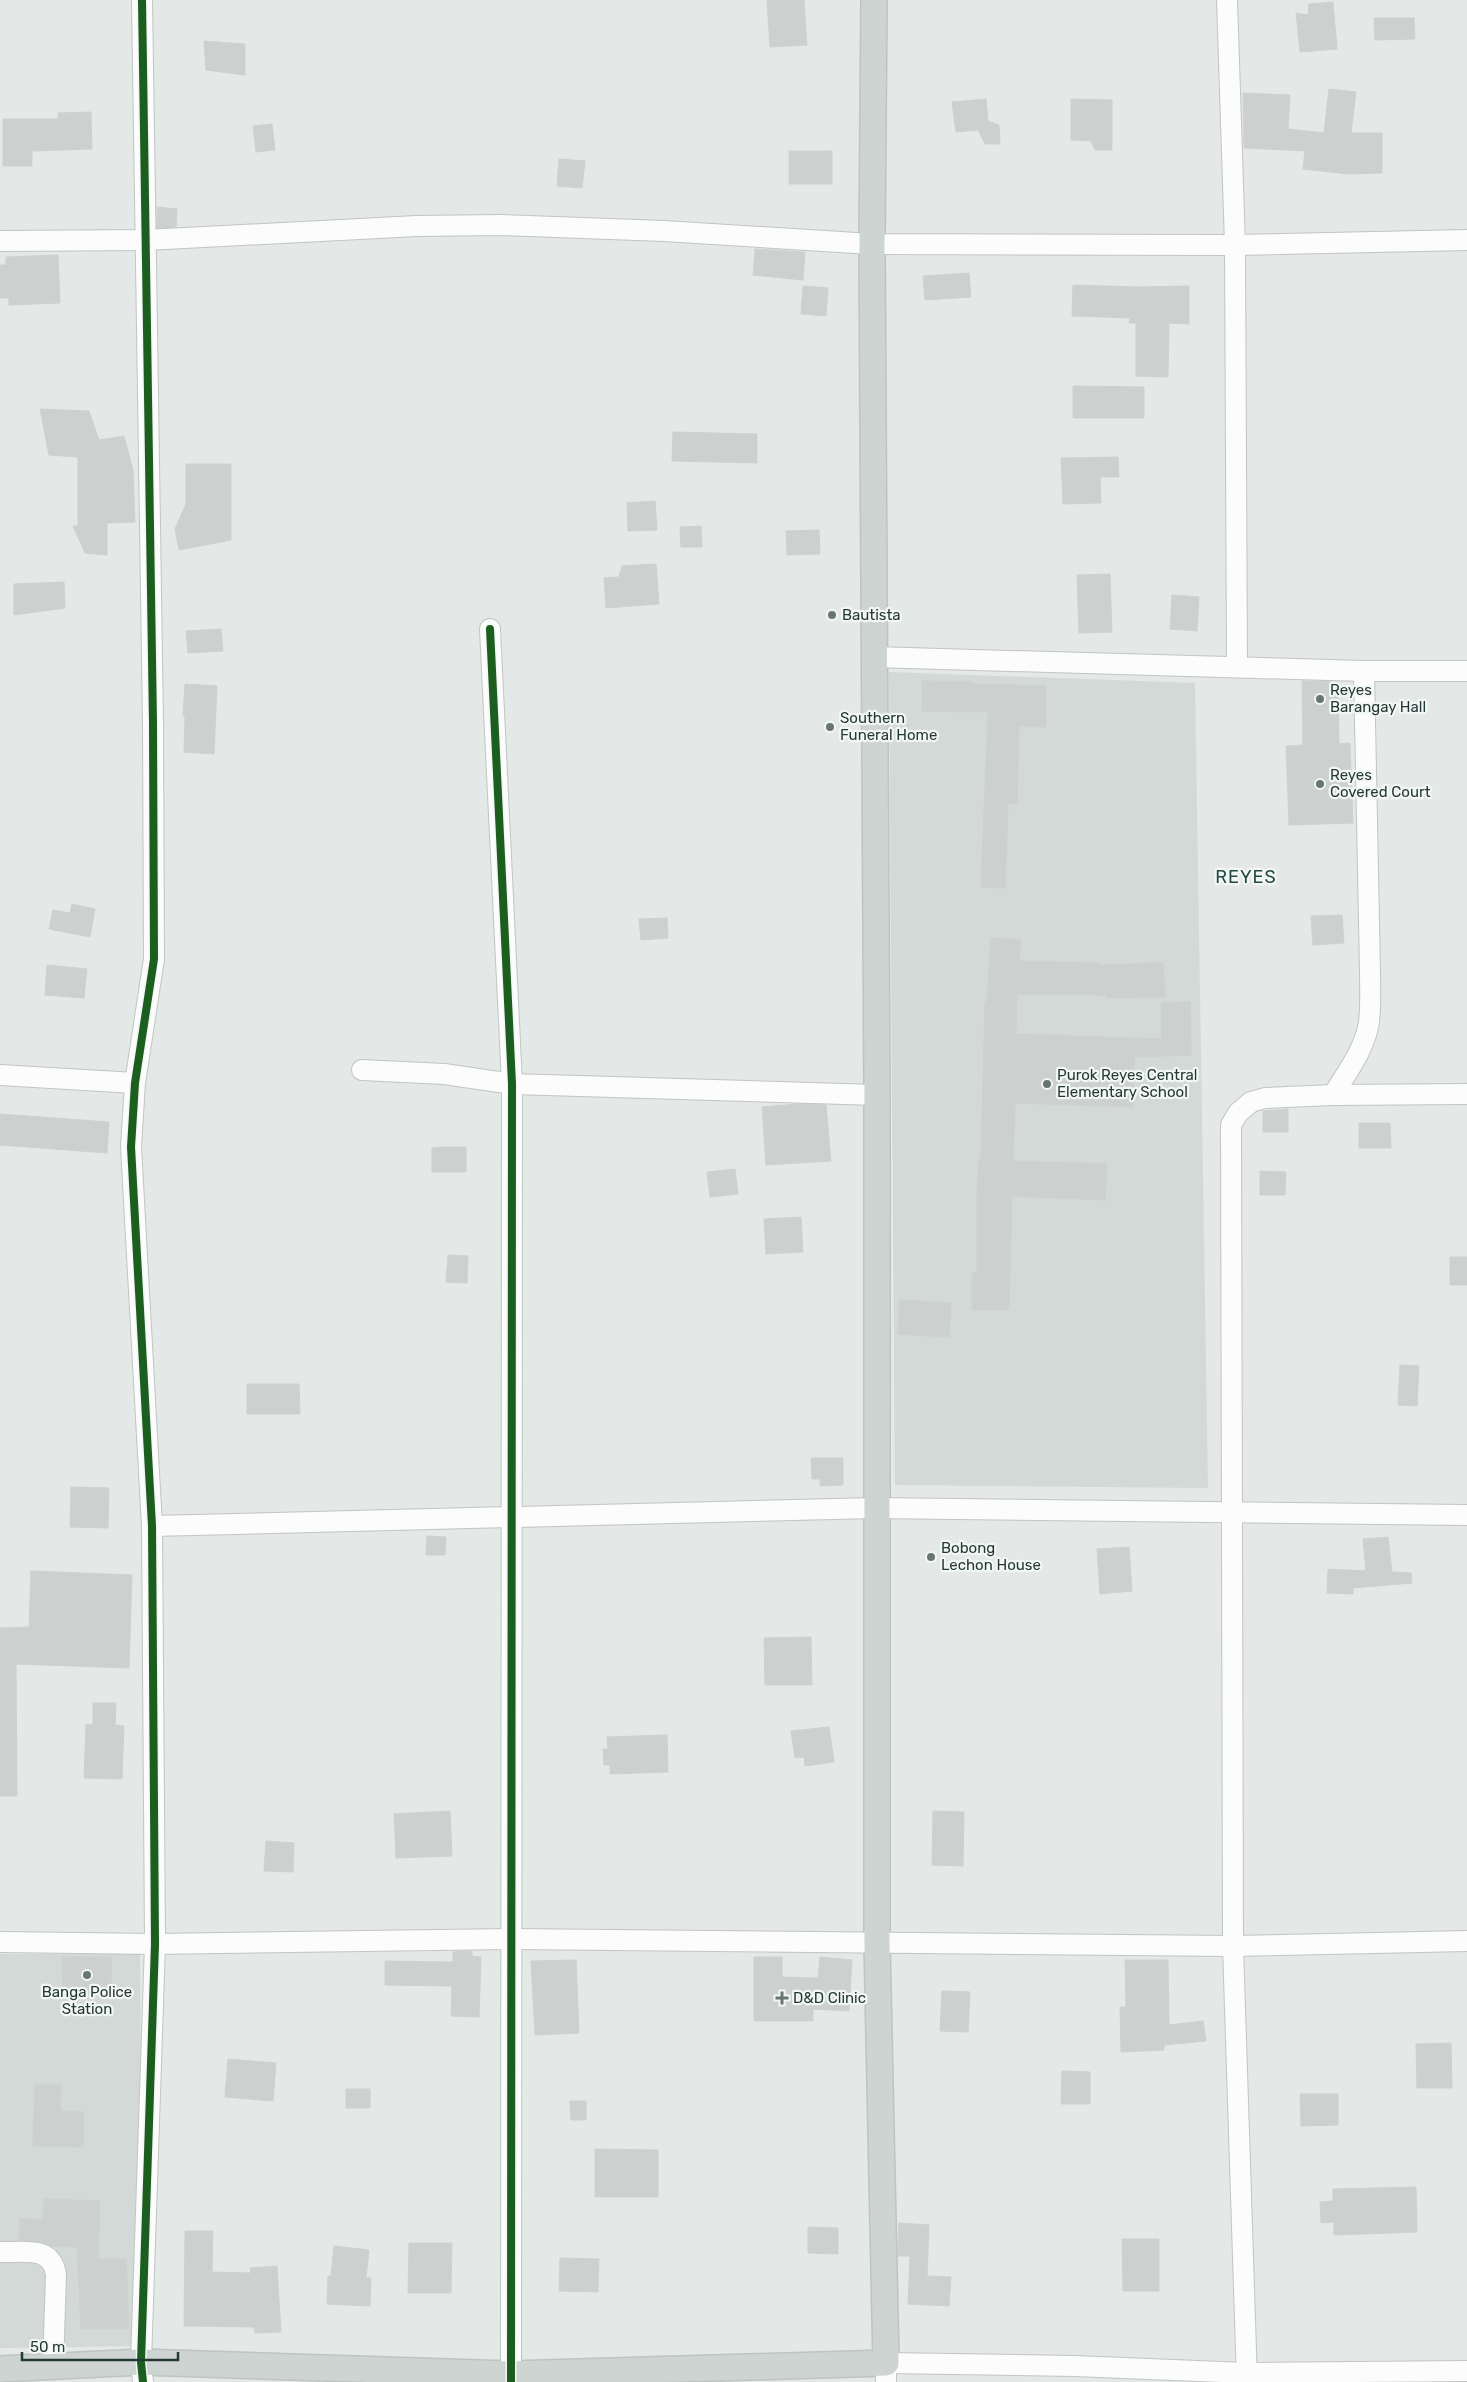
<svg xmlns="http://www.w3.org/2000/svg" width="1467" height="2382" font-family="Rubik,sans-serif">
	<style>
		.built { fill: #d2d9d6 }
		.building { fill: #ccd1cf; stroke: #cdd1cf }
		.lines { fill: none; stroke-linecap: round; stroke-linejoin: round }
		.minor-casing { stroke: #c1c5c3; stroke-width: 22 }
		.major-casing { stroke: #bdc4c2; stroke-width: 28 }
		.minor { stroke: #fbfcfb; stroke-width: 20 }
		.major { stroke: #ced4d2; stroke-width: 25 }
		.cycleway-casing { stroke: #f2f7f5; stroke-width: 11 }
		.cycleway { stroke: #1b5e20; stroke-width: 8 }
		.poi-dot { fill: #677673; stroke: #f2f7f5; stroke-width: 2 }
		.labels { text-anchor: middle; stroke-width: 4.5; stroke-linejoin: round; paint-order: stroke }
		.poi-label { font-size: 15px; fill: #243935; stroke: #f2f7f5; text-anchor: start }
		.quarter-label { font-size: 18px; letter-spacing: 1px; fill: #224942; stroke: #f2f7f5 }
	</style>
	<rect width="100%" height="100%" fill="#e4e8e6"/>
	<!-- built -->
	<g class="built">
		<path d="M889,672L1195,683L1208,1488L895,1485Z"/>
		<path d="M0,1954H140L142,2346L0,2348Z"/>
	</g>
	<!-- building -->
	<g class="building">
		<path d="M767,0H804L807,45L770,47Z"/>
		<path d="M1333,2L1337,49L1300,52L1296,13L1308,15L1309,4Z"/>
		<path d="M1374,18H1414L1415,39L1375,40Z"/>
		<path d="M204,41L245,44V75L206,70Z"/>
		<path d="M1329,89L1356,92L1351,133H1382V173L1349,174L1303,169L1305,151L1244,148L1243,93L1290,95L1288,129L1324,133Z"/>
		<path d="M986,99L988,121L999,125L1000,144H985L978,130L956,132L952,102Z"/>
		<path d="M1071,99L1112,100V150H1095L1091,141L1071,140Z"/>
		<path d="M91,112L92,149L32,151V166H3V119H58V113Z"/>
		<path d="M272,124L275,150L256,152L253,126Z"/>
		<rect x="789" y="151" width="43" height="33"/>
		<path d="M559,159L585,161L582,188L557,186Z"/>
		<path d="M157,207L177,209L176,227L157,228Z"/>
		<path d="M755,249L805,252L803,280L753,275Z"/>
		<path d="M58,255L60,303L9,305V298H0V265H6V257Z"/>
		<path d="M969,273L971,297L925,300L923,276Z"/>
		<path d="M1073,285L1137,287L1189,286V324L1169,323L1168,377L1136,376V323H1129L1130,318L1072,316Z"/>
		<path d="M803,286L828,288L826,316L801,314Z"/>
		<path d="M1073,386L1144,387V418H1073Z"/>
		<path d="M40,409L89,411L99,440L124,436L133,470L135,522L107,523V555L85,553L73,526H78V457L49,455Z"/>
		<path d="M673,432L757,434V463L672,461Z"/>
		<path d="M1118,457L1119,477H1100L1101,503L1063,504L1061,458Z"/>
		<path d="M186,464H231V540L179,550L175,529L186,504Z"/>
		<path d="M655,501L657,530L628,531L627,503Z"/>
		<path d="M701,526L702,547H681L680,527Z"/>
		<path d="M819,530L820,554L787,555L786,531Z"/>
		<path d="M656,564L659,604L606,608L604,578L619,577L622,566Z"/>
		<path d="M1110,574L1112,632L1079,633L1077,575Z"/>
		<path d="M64,582L65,608L14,615V584Z"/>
		<path d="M1172,595L1199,597L1197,631L1170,629Z"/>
		<path d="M221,629L223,651L188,653L186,631Z"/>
		<path d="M922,681L973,682V684L1046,686V727L1019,726L1017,804H1008L1005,888L981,887L988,712L922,711Z"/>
		<path d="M1302,681L1338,682L1339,744L1350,743L1353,823L1289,825L1286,746L1303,745Z"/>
		<path d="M185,684L217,686L214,754L184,752L185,716H183Z"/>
		<path d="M72,904L95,909L90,937L49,929L53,910L70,913Z"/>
		<path d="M1342,915L1344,943L1313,945L1311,916Z"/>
		<path d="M667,918L668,938L641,940L639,919Z"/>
		<path d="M991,938L1021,940L1019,961L1098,963V965L1163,963L1165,997L1107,998V995L1017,994L1016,1034L1162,1039L1161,1003L1190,1002L1191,1055L1134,1057L1133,1107L1015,1103L1013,1161L1107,1164L1105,1200L1012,1196L1009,1310H972V1273H977V1194L979,1159H981L985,1002H987Z"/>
		<path d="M47,965L87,969L84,998L45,995Z"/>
		<path d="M798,1104L826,1105L831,1161L766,1165L762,1107Z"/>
		<path d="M1288,1109V1132H1263V1111Z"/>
		<path d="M0,1114L109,1122L107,1153L0,1145Z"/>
		<path d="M1359,1123H1390L1391,1148H1359Z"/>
		<path d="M440,1147H466V1172H432V1148Z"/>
		<path d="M735,1169L738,1194L710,1197L707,1172Z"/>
		<path d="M1260,1171L1286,1172L1285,1195H1260Z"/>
		<path d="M801,1217L803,1252L766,1254L764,1219Z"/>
		<path d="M448,1255L468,1256L467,1283L446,1282Z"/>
		<rect x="1450" y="1257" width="17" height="28"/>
		<path d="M900,1300L951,1303L949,1337L898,1334Z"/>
		<path d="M1400,1365L1419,1366L1417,1406L1398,1405Z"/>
		<path d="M247,1384H299L300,1414H247Z"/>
		<path d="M811,1458H843V1485L820,1486V1479H812Z"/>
		<path d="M71,1487L109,1488L108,1528L70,1527Z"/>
		<path d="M427,1536L446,1537L445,1555H426Z"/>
		<path d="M1388,1537L1392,1572L1411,1573L1412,1583L1353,1588V1594L1327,1593L1328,1569L1366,1571L1363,1539Z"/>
		<path d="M1129,1547L1132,1591L1100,1594L1097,1549Z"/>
		<path d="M31,1571L132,1575L129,1668L16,1664L17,1796H0V1628L29,1627Z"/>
		<path d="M811,1637L812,1685H765L764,1638Z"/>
		<path d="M93,1703H116L115,1725L124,1726L122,1779L84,1778L86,1724L93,1725Z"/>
		<path d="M829,1727L834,1762L805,1766L804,1757L795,1758L791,1731Z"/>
		<path d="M667,1735L668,1772L610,1774V1765H604L603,1749H608L607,1737Z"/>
		<path d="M450,1811L452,1856L396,1858L394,1814Z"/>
		<path d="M933,1811L964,1812L963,1866L932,1865Z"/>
		<path d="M266,1841L294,1843L293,1872L264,1871Z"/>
		<path d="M472,1951V1956L481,1957L479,2017L451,2016L452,1986L385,1985V1961L453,1962V1952Z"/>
		<path d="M62,1957H111L112,1993L63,1994Z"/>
		<path d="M754,1957H782V1977L818,1978L820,1957L852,1960L849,2011L813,2009V2021H754Z"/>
		<path d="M576,1960L579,2033L535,2035L531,1961Z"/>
		<path d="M1125,1960H1168L1169,2025L1203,2021L1206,2041L1164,2045V2050L1121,2052L1120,2007H1126Z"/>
		<path d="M942,1991L970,1992L968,2032L940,2031Z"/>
		<path d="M1451,2043L1452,2088H1417L1416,2044Z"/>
		<path d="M228,2059L276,2063L273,2101L225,2097Z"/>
		<path d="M1062,2071L1090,2072V2104H1061Z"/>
		<path d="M35,2085H61L60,2111L84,2112L83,2147L33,2146Z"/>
		<rect x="346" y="2089" width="24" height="19"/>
		<path d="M1300,2094H1338V2125L1301,2126Z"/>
		<path d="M570,2101H586V2120H571Z"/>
		<path d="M595,2149L658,2150V2197H595Z"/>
		<path d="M1416,2187L1417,2232L1334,2235V2222L1321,2223L1320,2202L1333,2201V2189Z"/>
		<path d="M44,2199L100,2201L98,2259H126L129,2328L81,2329L77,2247L51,2246L38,2241L19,2240L20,2219L43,2220Z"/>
		<path d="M899,2223L929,2225L927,2276L951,2277L949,2306L908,2304L910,2256H898Z"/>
		<path d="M808,2227L838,2228V2254L808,2253Z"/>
		<path d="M185,2231H213L212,2272L251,2273L250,2268L277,2266L281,2332L255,2333L254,2327L184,2326Z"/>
		<path d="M1122,2239H1159V2291H1123Z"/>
		<path d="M409,2243H452L451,2293H408Z"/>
		<path d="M334,2246L369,2250L366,2278H371L370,2306L327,2304L328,2276H331Z"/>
		<path d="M560,2258L599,2259L598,2292L559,2291Z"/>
	</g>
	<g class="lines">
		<defs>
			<g id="minor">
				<path d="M142,0L153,724L154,959L135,1083L131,1147L152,1526L155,1944L141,2362L143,2382"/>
				<path d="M1227,0L1235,245L1237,667"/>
				<path d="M0,241L146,240L417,226L500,225L664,231L872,244L1235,245L1467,240"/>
				<path d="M490,629L512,1084L511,2382"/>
				<path d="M873,657L1364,671H1467"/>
				<path d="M362,1070L444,1074L512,1084L877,1095"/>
				<path d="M0,1075L135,1083"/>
				<path d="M1333,1095C1347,1072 1365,1049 1369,1022C1371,1006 1370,988 1370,971L1364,671"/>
				<path d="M152,1526L875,1508L1467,1515"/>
				<path d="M0,1942L155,1944L512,1939L1233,1946L1467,1941"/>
				<path d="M0,2252C24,2253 51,2245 56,2274L53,2368"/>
				<path d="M886,2382V2363L1074,2366L1247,2373L1467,2371"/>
				<path d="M1247,2382L1233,1946L1231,1125L1238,1113L1251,1102L1265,1098L1333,1095L1467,1094"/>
			</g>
			<path id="major" d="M0,2369L141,2362L511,2374L886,2363L877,1943V1095L872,244L874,0"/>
		</defs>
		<!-- minor casing -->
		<use href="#minor" class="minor-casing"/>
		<!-- major casing -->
		<use href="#major" class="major-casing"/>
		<!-- minor -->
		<use href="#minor" class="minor"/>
		<!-- major -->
		<use href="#major" class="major"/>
		<defs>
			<g id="cycleway">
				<path d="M142,0L153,724L154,959L135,1083L131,1147L152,1526L155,1944L141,2362L143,2382"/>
				<path d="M490,629L512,1084L511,2382"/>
			</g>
		</defs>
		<!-- cycleway casing -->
		<use href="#cycleway" class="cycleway-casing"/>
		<!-- cycleway -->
		<use href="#cycleway" class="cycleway"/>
	</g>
	<!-- markers -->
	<g class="poi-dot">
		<circle cx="832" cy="615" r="5"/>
		<circle cx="1320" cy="699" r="5"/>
		<circle cx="830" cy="727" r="5"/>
		<circle cx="1320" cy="784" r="5"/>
		<circle cx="1047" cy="1084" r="5"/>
		<circle cx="931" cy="1557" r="5"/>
		<circle cx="87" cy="1975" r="5"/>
		<path d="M779.5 1990.5h5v5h5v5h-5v5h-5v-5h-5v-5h5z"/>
	</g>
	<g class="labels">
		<!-- poi labels -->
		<g class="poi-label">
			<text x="842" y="620">Bautista</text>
			<text x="1330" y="695">Reyes<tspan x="1330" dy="17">Barangay Hall</tspan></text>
			<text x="840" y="723">Southern<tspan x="840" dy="17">Funeral Home</tspan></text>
			<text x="1330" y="780">Reyes<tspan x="1330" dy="17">Covered Court</tspan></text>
			<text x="1057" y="1080">Purok Reyes Central<tspan x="1057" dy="17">Elementary School</tspan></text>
			<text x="941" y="1553">Bobong<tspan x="941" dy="17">Lechon House</tspan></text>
			<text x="87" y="1997" text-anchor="middle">Banga Police<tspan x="87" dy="17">Station</tspan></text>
			<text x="793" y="2003">D&amp;D Clinic</text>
		</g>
		<!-- quarter labels -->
		<g class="quarter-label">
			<text x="1246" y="883">REYES</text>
		</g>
	</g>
	<!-- scale -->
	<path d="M22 2352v8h156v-8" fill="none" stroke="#243935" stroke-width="2.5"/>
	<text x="30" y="2352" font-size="15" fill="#243935" stroke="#f2f7f5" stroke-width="4" paint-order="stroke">50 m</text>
</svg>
